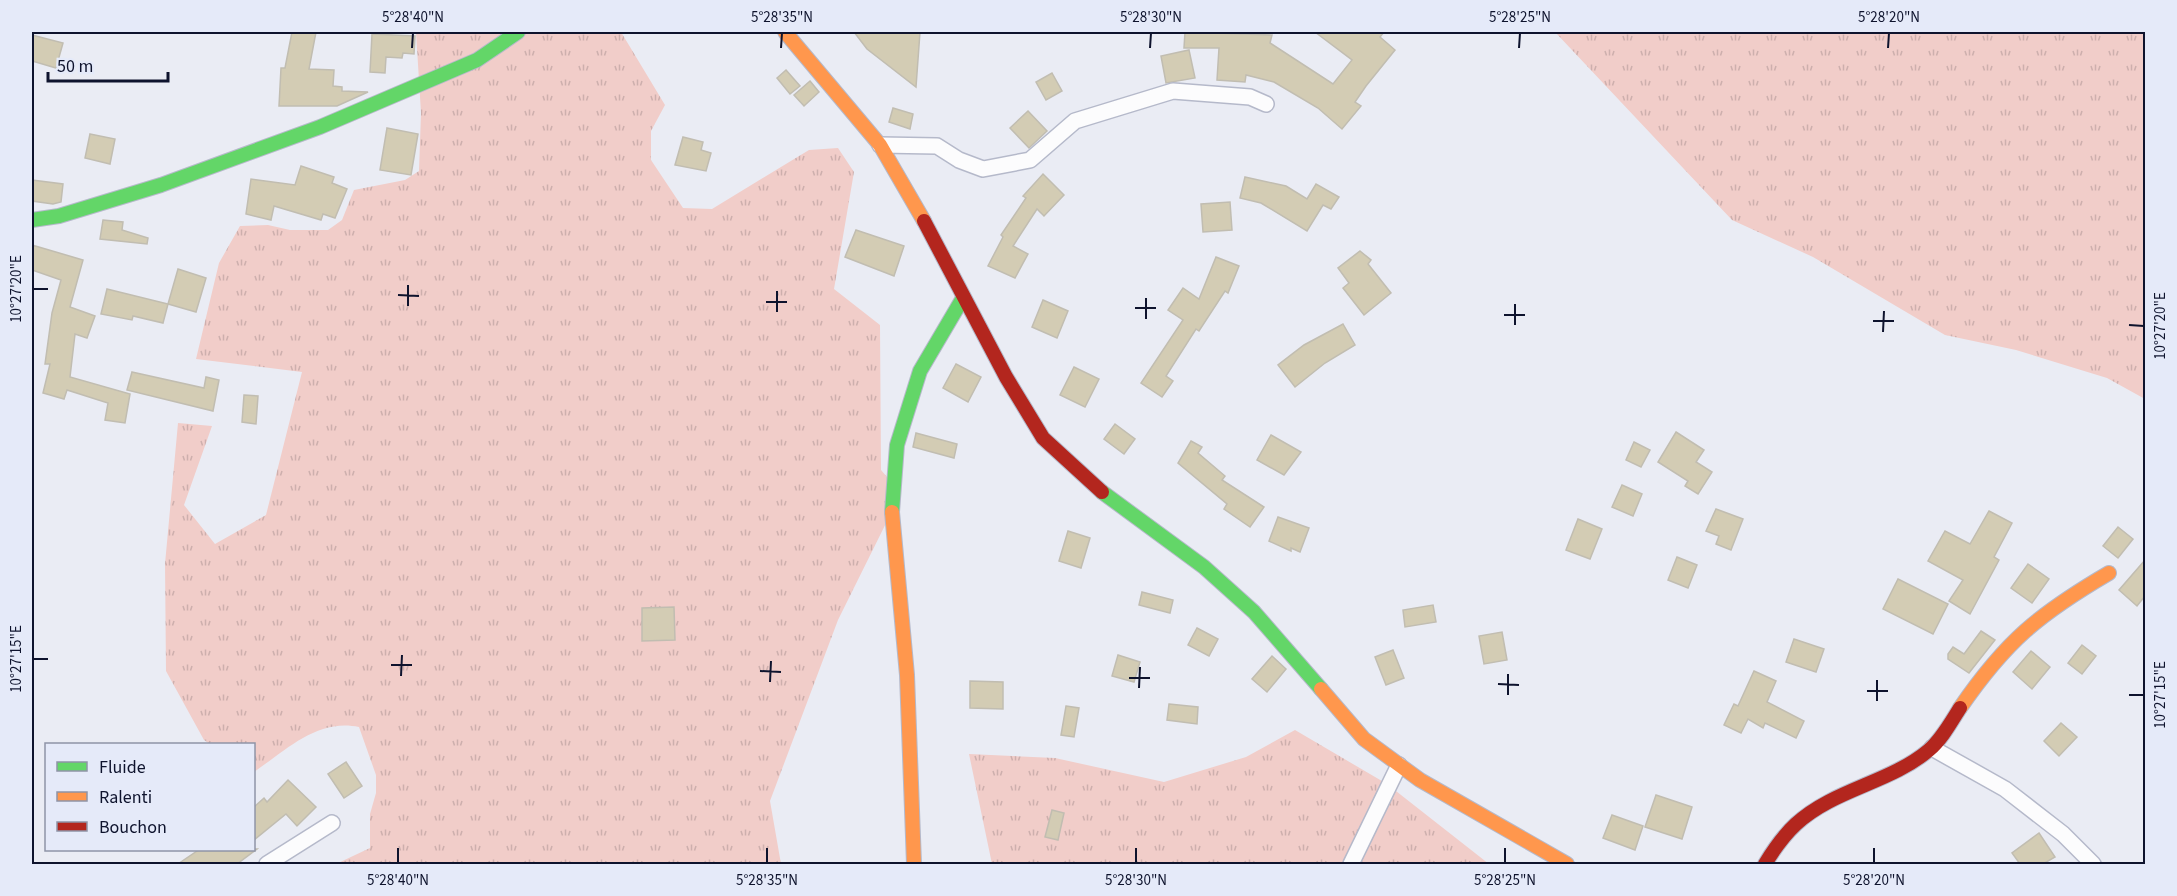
<svg xmlns="http://www.w3.org/2000/svg" width="2177" height="896" font-family="'Source Sans 3',sans-serif">
	<style>
		.grass { fill: url(#grass-tufts) }
		.building { fill: #d3ccb4; stroke: #c1bdb1; stroke-width: 1.5 }
		.lines { fill: none; stroke-linecap: round; stroke-linejoin: round }
		.street-casing { stroke: #b5b9ca; stroke-width: 18 }
		.fast-casing { stroke: #b5b9ca; stroke-width: 16 }
		.slow-casing { stroke: #b5b9ca; stroke-width: 16 }
		.jam-casing { stroke: #b5b9ca; stroke-width: 16 }
		.street { stroke: #fcfcfd; stroke-width: 15 }
		.fast { stroke: #63d668; stroke-width: 14 }
		.slow { stroke: #ff974d; stroke-width: 14 }
		.jam { stroke: #b3261e; stroke-width: 14 }
		.ticks { fill: none; stroke: #0e132d; stroke-width: 2 }
		.neatline { fill: none; stroke: #0e132d; stroke-width: 2 }
		.ticks-label { font-size: 15px; text-anchor: middle; fill: #0e132d }
	</style>
	<defs>
		<pattern id="grass-tufts" width="24" height="20" patternUnits="userSpaceOnUse" patternTransform="scale(1.5)"><rect width="24" height="20" fill="#f1cdc9"/><path d="M3 7l-1-3M5 7V3M7 7l1-3M15 17l-1-3M17 17v-4M19 17l1-3" fill="none" stroke="#cdafad"/></pattern>
	</defs>
	<rect width="100%" height="100%" fill="#eaecf4"/>
	<!-- grass -->
	<g class="grass">
		<path d="M416,32H621L665,105L651,131V160L683,208L712,209L809,150L838,148L854,172L834,289L880,325L881,470L901,493L838,620L770,801L781,864H336L370,848V814L376,793V775L359,727C318,718 286,750 254,772V744H210L204,740L166,671L165,564L178,423L212,426L184,505L215,544L266,515L302,372L196,359L219,263L240,226L268,225L290,230H328L342,220L354,190L405,180L419,171L421,113Z"/>
		<path d="M1555,32H2145V399L2107,378L2016,350L1945,335L1813,257L1732,220Z"/>
		<path d="M1295,730L1387,784L1489,864H992L969,754L1055,758L1164,782L1246,757Z"/>
	</g>
	<!-- building -->
	<g class="building">
		<path d="M292,32H316L309,69L334,70L333,86L342,87V91L368,92L337,106H279L281,68H285Z"/>
		<path d="M854,32H920L916,87L867,49Z"/>
		<path d="M1185,32L1272,35L1270,43L1333,84L1352,60L1315,32H1384L1380,37L1395,50L1366,86L1355,102L1361,106L1342,129L1318,108L1274,82L1246,75L1245,82L1217,80L1219,48H1184Z"/>
		<path d="M372,34L415,36L414,54L403,53L402,58L386,57L385,73L370,72Z"/>
		<path d="M32,35L63,43L56,68L32,61Z"/>
		<path d="M1189,50L1195,78L1166,83L1161,56Z"/>
		<path d="M786,70L800,86L790,94L777,78Z"/>
		<path d="M1052,73L1062,91L1046,100L1036,82Z"/>
		<path d="M810,81L819,92L804,106L794,95Z"/>
		<path d="M893,108L913,114L910,129L889,122Z"/>
		<path d="M1028,111L1047,131L1029,148L1010,128Z"/>
		<path d="M387,128L418,134L411,175L380,170Z"/>
		<path d="M90,134L115,139L110,164L85,158Z"/>
		<path d="M683,137L703,142L701,150L711,153L706,171L675,165Z"/>
		<path d="M301,166L334,177L332,183L347,189L335,218L323,214L321,220L274,206L271,220L246,214L251,179L295,185Z"/>
		<path d="M1043,174L1064,195L1044,216L1037,209L1013,246L1028,254L1015,278L988,266L1003,237L1001,235L1026,198L1023,196Z"/>
		<path d="M1245,177L1286,186L1307,199L1316,184L1339,197L1331,209L1323,205L1307,231L1261,203L1240,198Z"/>
		<path d="M32,180L63,184L61,202L53,204L32,201Z"/>
		<path d="M1230,202L1232,230L1203,232L1201,204Z"/>
		<path d="M103,220L123,222L122,230L148,238L147,244L100,239Z"/>
		<path d="M856,230L904,246L894,276L845,257Z"/>
		<path d="M32,245L83,260L70,307L95,316L87,338L75,334L70,377L130,394L125,423L105,420L108,403L67,390L64,399L43,393L50,364H45L52,313L61,280L32,270Z"/>
		<path d="M1360,251L1371,260L1368,264L1391,293L1364,315L1343,288L1349,283L1338,268Z"/>
		<path d="M1216,257L1239,266L1228,293L1225,291L1199,331L1196,329L1166,376L1173,381L1162,397L1141,383L1183,320L1168,310L1183,288L1199,299Z"/>
		<path d="M178,269L206,278L196,312L168,304Z"/>
		<path d="M107,289L168,304L163,323L133,316L132,320L101,314Z"/>
		<path d="M1043,300L1068,311L1057,338L1032,327Z"/>
		<path d="M1343,324L1355,345L1325,363L1295,387L1278,365L1304,345Z"/>
		<path d="M956,364L981,377L968,402L943,388Z"/>
		<path d="M1074,367L1099,379L1085,407L1060,395Z"/>
		<path d="M132,372L204,388L206,377L219,380L213,411L127,390Z"/>
		<path d="M244,395L258,396L256,424L242,422Z"/>
		<path d="M1115,424L1135,439L1124,454L1104,439Z"/>
		<path d="M1676,432L1704,450L1696,462L1712,472L1698,494L1685,486L1688,481L1658,462Z"/>
		<path d="M916,433L957,444L954,458L913,447Z"/>
		<path d="M1271,435L1301,452L1284,475L1257,460Z"/>
		<path d="M1191,441L1202,447L1198,453L1225,476L1222,480L1264,507L1250,527L1224,509L1227,504L1178,463Z"/>
		<path d="M1634,442L1650,450L1641,467L1626,460Z"/>
		<path d="M1622,485L1642,494L1633,516L1612,507Z"/>
		<path d="M1716,509L1743,519L1731,550L1716,544L1719,536L1706,531Z"/>
		<path d="M1989,511L2012,523L1994,557L1999,560L1970,614L1949,601L1963,580L1928,561L1945,531L1970,544Z"/>
		<path d="M1278,517L1309,528L1300,552L1291,548V551L1269,541Z"/>
		<path d="M1578,519L1602,529L1590,559L1566,550Z"/>
		<path d="M2118,527L2133,539L2118,558L2103,546Z"/>
		<path d="M1068,531L1090,538L1081,568L1059,561Z"/>
		<path d="M1677,557L1697,565L1688,588L1668,580Z"/>
		<path d="M2145,560V596L2137,606L2119,590Z"/>
		<path d="M2028,564L2049,579L2032,603L2011,588Z"/>
		<path d="M1898,579L1948,604L1933,634L1883,609Z"/>
		<path d="M1142,592L1173,600L1170,613L1139,605Z"/>
		<path d="M1433,605L1436,622L1405,627L1403,610Z"/>
		<path d="M674,607L675,640L642,641V608Z"/>
		<path d="M1197,628L1218,639L1209,656L1188,645Z"/>
		<path d="M1981,631L1995,640L1969,673L1948,659V654L1953,647L1964,654Z"/>
		<path d="M1502,632L1507,660L1484,664L1479,636Z"/>
		<path d="M1794,639L1824,649L1816,672L1786,662Z"/>
		<path d="M2082,645L2096,656L2082,674L2068,663Z"/>
		<path d="M1393,650L1404,678L1386,685L1375,657Z"/>
		<path d="M2031,651L2050,667L2032,689L2013,672Z"/>
		<path d="M1118,655L1140,662L1134,682L1112,676Z"/>
		<path d="M1272,656L1286,669L1267,692L1252,679Z"/>
		<path d="M1754,671L1776,681L1767,702L1804,721L1796,738L1765,723L1763,728L1748,719L1741,733L1724,725L1734,704L1738,706Z"/>
		<path d="M970,681L1003,682V709L970,708Z"/>
		<path d="M1169,704L1198,707L1197,724L1167,720Z"/>
		<path d="M1066,706L1079,708L1074,737L1061,735Z"/>
		<path d="M2061,723L2077,737L2059,756L2044,741Z"/>
		<path d="M346,762L362,786L344,798L328,774Z"/>
		<path d="M288,780L316,807L297,826L286,814L254,840V807L264,798L267,802Z"/>
		<path d="M1656,795L1692,807L1682,839L1645,827Z"/>
		<path d="M1052,810L1064,813L1058,840L1045,837Z"/>
		<path d="M1612,815L1643,826L1635,850L1603,838Z"/>
		<path d="M2039,833L2055,857L2043,864H2020L2012,853Z"/>
		<path d="M200,849H257L237,864H178Z"/>
	</g>
	<g class="lines">
		<defs>
			<g id="street">
				<path d="M880,145L937,146L959,160L983,169L1030,160L1075,121L1173,91L1250,97L1266,104"/>
				<path d="M1932,748L2005,789L2063,834L2093,864"/>
				<path d="M267,864L332,823"/>
				<path d="M1351,864L1399,765"/>
			</g>
			<g id="fast">
				<path d="M32,220L59,216L161,185L320,127L477,60L518,32"/>
				<path d="M1102,492L1204,567L1254,612L1321,689"/>
				<path d="M892,512L897,445L920,371L963,298"/>
			</g>
			<g id="slow">
				<path d="M785,32L880,145L924,221"/>
				<path d="M892,512L907,675L914,864"/>
				<path d="M1321,689L1364,739L1420,780L1567,864"/>
				<path d="M1960,708C2006,641 2039,614 2109,573"/>
			</g>
			<g id="jam">
				<path d="M924,221L1006,377L1043,438L1102,492"/>
				<path d="M1765,864C1774,849 1783,836 1796,824C1834,789 1890,783 1929,750C1942,739 1951,722 1960,708"/>
			</g>
		</defs>
		<!-- street casing -->
		<use href="#street" class="street-casing"/>
		<!-- fast casing -->
		<use href="#fast" class="fast-casing"/>
		<!-- slow casing -->
		<use href="#slow" class="slow-casing"/>
		<!-- jam casing -->
		<use href="#jam" class="jam-casing"/>
		<!-- street -->
		<use href="#street" class="street"/>
		<!-- fast -->
		<use href="#fast" class="fast"/>
		<!-- slow -->
		<use href="#slow" class="slow"/>
		<!-- jam -->
		<use href="#jam" class="jam"/>
	</g>
	<!-- ticks -->
	<path class="ticks" d="M412,48L413,33M781,48L782,33M1150,48L1151,33M1519,48L1520,33M1888,48L1889,33M33,289H48M398,295L419,296M766,302H787M408,306V285M1135,308H1156M777,312V291M1504,315H1525M1146,319V298M1873,321H1894M1515,325V304M2129,325L2144,326M1883,332L1884,311M33,659H48M391,665H412M760,671L781,672M401,676L402,655M1129,678H1150M770,682L771,661M1498,684L1519,685M1139,688L1140,667M1867,691H1888M1508,695V674M2129,695H2144M1877,701V680M398,863V848M767,863V848M1136,863V848M1505,863V848M1874,863V848"/>
	<!-- border -->
	<rect width="2177" height="896" fill="none" stroke="#e5eaf9" stroke-width="66"/>
	<!-- legend -->
	<rect x="45" y="743" width="210" height="108" fill="#e5eaf9" stroke="#8f94a7" stroke-width="1.5"/>
	<rect x="57" y="762" width="30" height="9" fill="#63d668" stroke="#8f94a7" stroke-width="1.5"/>
	<text x="99" y="773" font-size="18" fill="#0e132d">Fluide</text>
	<rect x="57" y="792" width="30" height="9" fill="#ff974d" stroke="#8f94a7" stroke-width="1.5"/>
	<text x="99" y="803" font-size="18" fill="#0e132d">Ralenti</text>
	<rect x="57" y="822" width="30" height="9" fill="#b3261e" stroke="#8f94a7" stroke-width="1.5"/>
	<text x="99" y="833" font-size="18" fill="#0e132d">Bouchon</text>
	<!-- scale -->
	<path d="M48 72v9h120v-9" fill="none" stroke="#0e132d" stroke-width="3"/>
	<text x="57" y="72" font-size="18" fill="#0e132d" stroke="#e5eaf9" stroke-width="4.5" paint-order="stroke">50 m</text>
	<rect x="33" y="33" width="2111" height="830" class="neatline"/>
	<g class="ticks-label">
		<text x="413" y="22">5°28'40"N</text>
		<text x="782" y="22">5°28'35"N</text>
		<text x="1151" y="22">5°28'30"N</text>
		<text x="1520" y="22">5°28'25"N</text>
		<text x="1889" y="22">5°28'20"N</text>
		<text transform="translate(16 289) rotate(-90)" y="5">10°27'20"E</text>
		<text transform="translate(2160 326) rotate(-90)" y="5">10°27'20"E</text>
		<text transform="translate(16 659) rotate(-90)" y="5">10°27'15"E</text>
		<text transform="translate(2160 695) rotate(-90)" y="5">10°27'15"E</text>
		<text x="398" y="885">5°28'40"N</text>
		<text x="767" y="885">5°28'35"N</text>
		<text x="1136" y="885">5°28'30"N</text>
		<text x="1505" y="885">5°28'25"N</text>
		<text x="1874" y="885">5°28'20"N</text>
	</g>
</svg>
